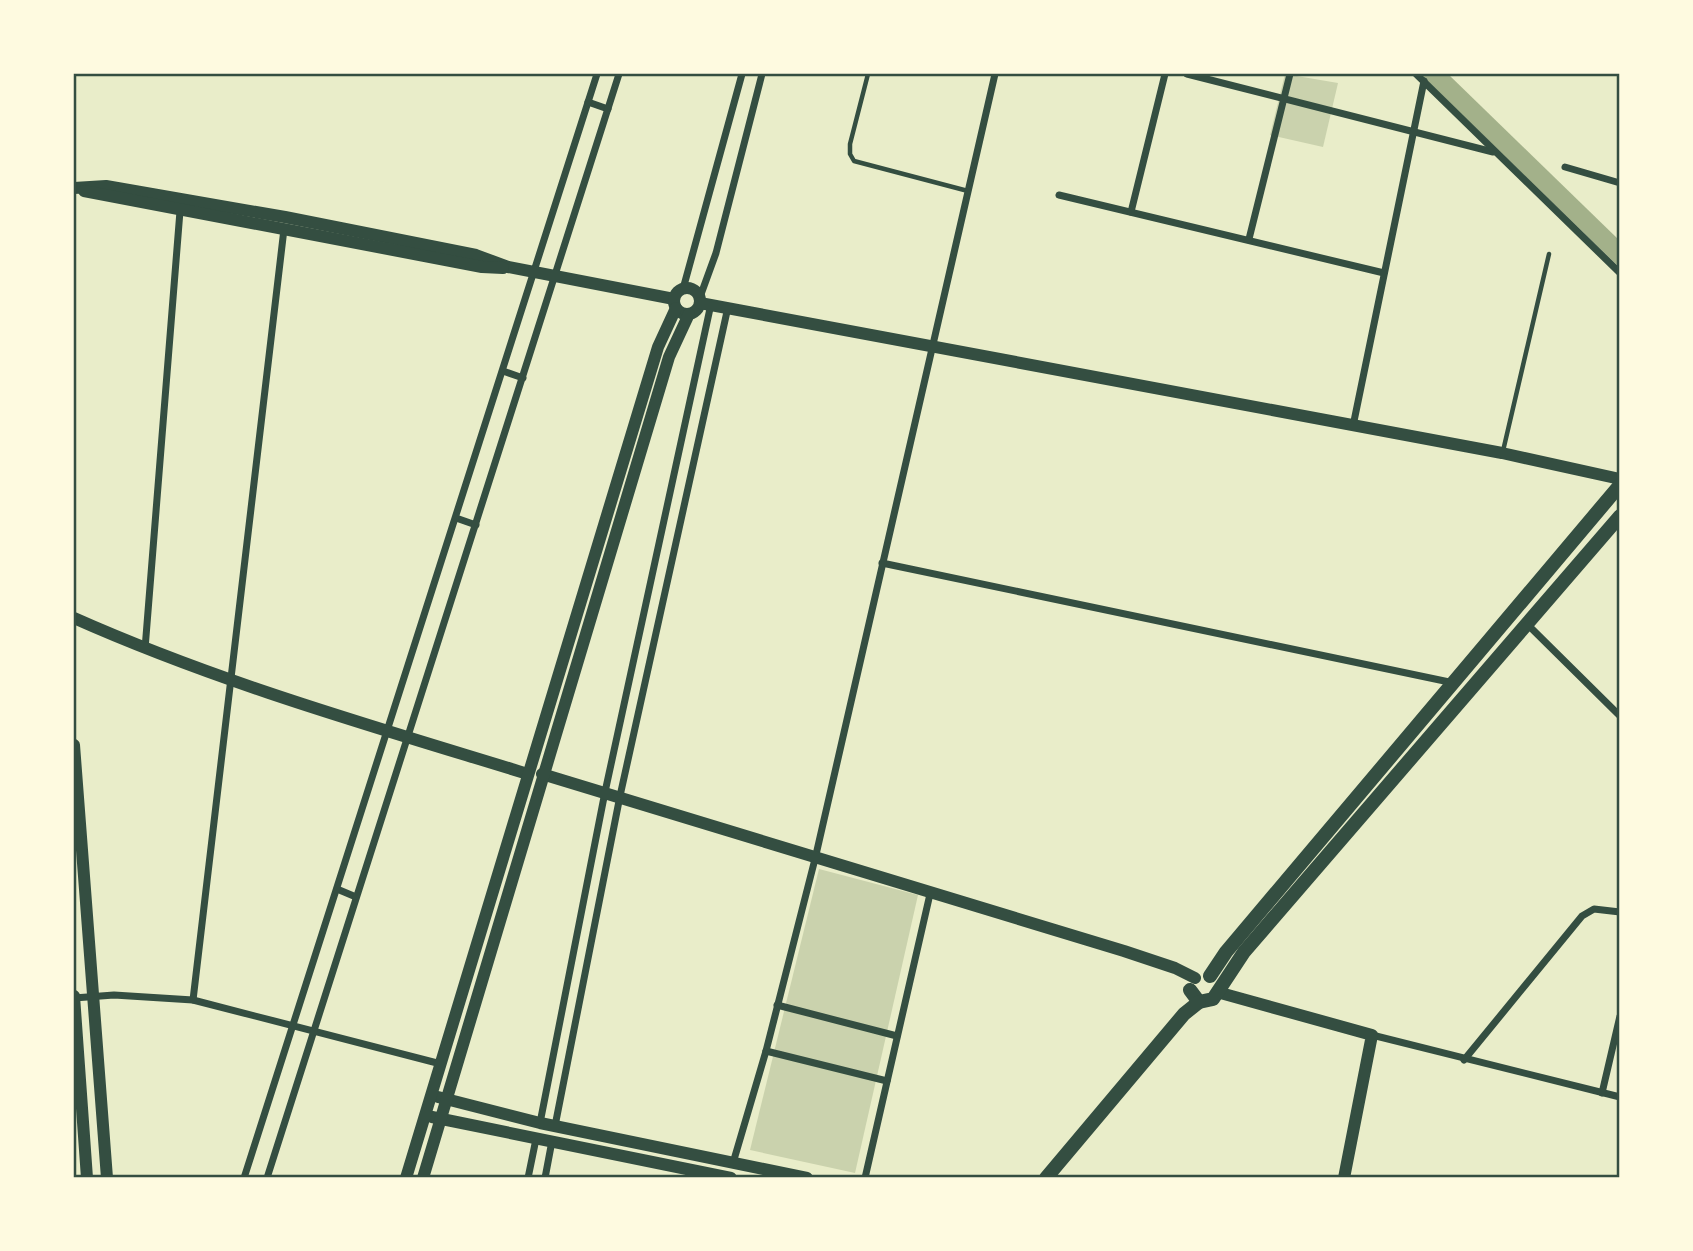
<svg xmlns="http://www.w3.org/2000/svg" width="1693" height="1251" font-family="Poppins,sans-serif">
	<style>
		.green { fill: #cad2ad }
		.water { fill: #a3b18a }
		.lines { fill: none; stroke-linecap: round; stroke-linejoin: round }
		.service { stroke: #344e41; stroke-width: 4.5 }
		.minor { stroke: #344e41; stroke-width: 7 }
		.tertiary { stroke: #344e41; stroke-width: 12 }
		.primary { stroke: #344e41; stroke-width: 14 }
		.neatline { fill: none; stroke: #344e41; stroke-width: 2.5 }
	</style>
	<rect width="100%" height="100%" fill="#e9edc9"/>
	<!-- green -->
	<g class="green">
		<path d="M1285,74L1338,83L1323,147L1270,135Z"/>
		<path d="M819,869L918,895L855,1173L750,1150Z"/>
	</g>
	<!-- water -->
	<path class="water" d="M1420,74H1448L1619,240V267Z"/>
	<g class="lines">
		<!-- service -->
		<g class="service">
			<path d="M868,74L850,144V154L854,161L968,191"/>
			<path d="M1503,451L1549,254"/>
		</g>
		<!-- minor -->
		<g class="minor">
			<path d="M1187,74L1493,152"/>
			<path d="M1416,74L1620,273"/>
			<path d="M588,102L608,109"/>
			<path d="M1565,167L1620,183"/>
			<path d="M1059,195L1384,273"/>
			<path d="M1131,212L1165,74"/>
			<path d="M1249,239L1290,74"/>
			<path d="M683,289L742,74"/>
			<path d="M700,297L716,253L762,74"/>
			<path d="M503,371L523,378"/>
			<path d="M1353,426L1424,81"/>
			<path d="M456,518L476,525"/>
			<path d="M882,563L1454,683"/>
			<path d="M1527,624L1620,716"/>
			<path d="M145,649L180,211"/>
			<path d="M337,889L356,897"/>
			<path d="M74,998L114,995L193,1000L441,1064"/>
			<path d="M193,1000L284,229"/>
			<path d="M777,1005L897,1036"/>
			<path d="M1372,1035L1620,1097"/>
			<path d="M766,1051L887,1081"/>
			<path d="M1464,1060L1582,916L1594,909L1620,912"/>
			<path d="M1602,1093L1620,1016"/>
			<path d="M540,1123L605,792L711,304"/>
			<path d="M555,1126L620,796L728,307"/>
			<path d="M733,1163L766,1051L815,859L995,74"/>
			<path d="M244,1178L597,74"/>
			<path d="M267,1178L619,74"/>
			<path d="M528,1178L536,1139"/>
			<path d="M545,1178L552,1141"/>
			<path d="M865,1178L930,894"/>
		</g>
		<!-- tertiary -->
		<g class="tertiary">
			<path d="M74,188L106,186L285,217L476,255L508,267L674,299"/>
			<path d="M84,191L482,267L503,268"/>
			<circle cx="687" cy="301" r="13"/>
			<path d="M700,303L1502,453L1620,479"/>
			<path d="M74,618C220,683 375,727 528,774"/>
			<path d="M74,745L107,1178"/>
			<path d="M542,774L1124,951L1175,968L1195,978"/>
			<path d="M1217,992L1372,1035L1344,1178"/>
			<path d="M74,996L87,1178"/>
			<path d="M438,1097L540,1123L807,1178"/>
			<path d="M432,1117L731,1178"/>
			<path d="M406,1178L658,347L676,308"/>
			<path d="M423,1178L669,357L689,314"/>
		</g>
		<!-- primary -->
		<g class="primary">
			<path d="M1210,976L1226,952L1620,485"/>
			<path d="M1190,990L1199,1002L1213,999L1244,952L1620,516"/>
			<path d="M1046,1178L1184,1014L1199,1002"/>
		</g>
	</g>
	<!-- border -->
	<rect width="1693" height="1251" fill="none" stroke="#fefae0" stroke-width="150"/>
	<rect x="75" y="75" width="1543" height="1101" class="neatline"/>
</svg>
